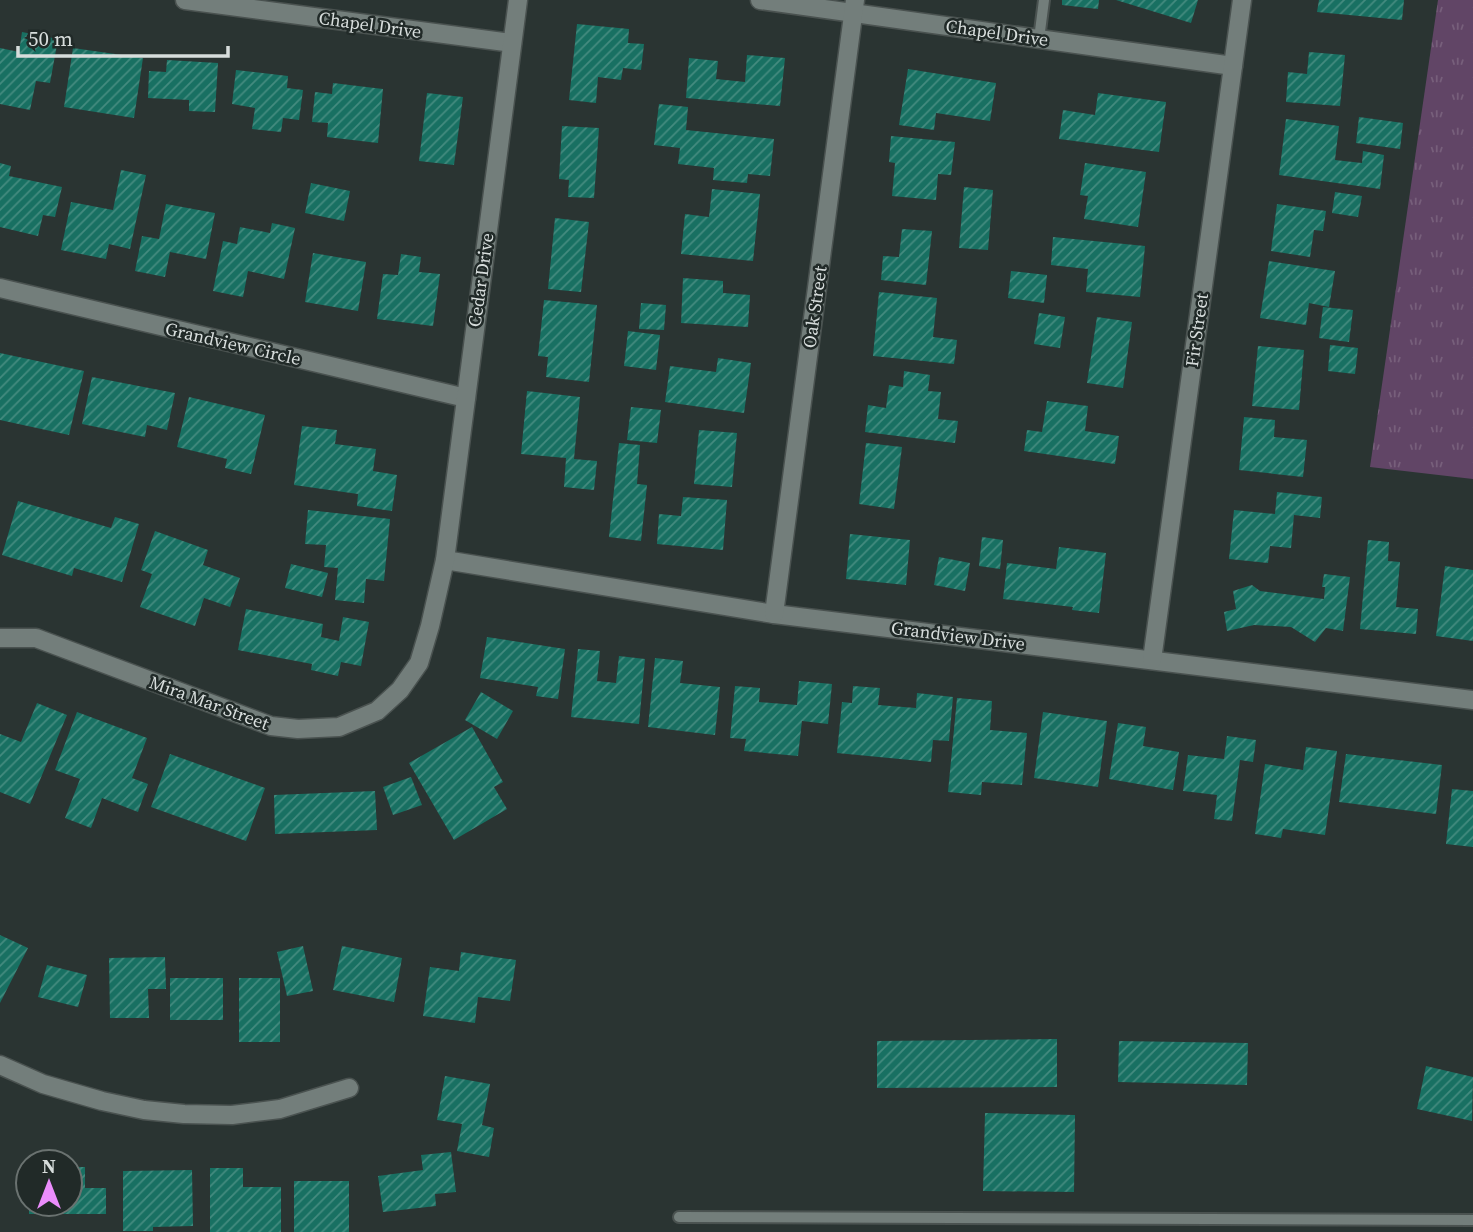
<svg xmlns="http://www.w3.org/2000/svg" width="1473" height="1232" font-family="'Source Serif 4',serif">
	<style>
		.grass { fill: url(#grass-tufts) }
		.building { fill: url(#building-hatch) }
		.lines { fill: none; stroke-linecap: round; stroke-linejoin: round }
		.service-casing { stroke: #4a5250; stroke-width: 14 }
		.minor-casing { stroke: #4a5250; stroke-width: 21 }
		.service { stroke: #737e7b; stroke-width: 10 }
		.minor { stroke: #737e7b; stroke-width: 18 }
		.labels { text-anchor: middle; stroke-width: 5; stroke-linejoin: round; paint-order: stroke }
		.street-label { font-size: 18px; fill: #d7dddc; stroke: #212a28 }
	</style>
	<defs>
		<pattern id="grass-tufts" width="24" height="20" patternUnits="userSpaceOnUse" patternTransform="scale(1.75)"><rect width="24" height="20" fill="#614566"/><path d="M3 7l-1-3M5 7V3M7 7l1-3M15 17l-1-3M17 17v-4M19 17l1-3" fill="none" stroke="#775f7b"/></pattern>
		<pattern id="building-hatch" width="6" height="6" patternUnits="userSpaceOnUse" patternTransform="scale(1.75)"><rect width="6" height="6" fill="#187062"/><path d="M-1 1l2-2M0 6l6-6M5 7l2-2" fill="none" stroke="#448b7f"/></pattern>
	</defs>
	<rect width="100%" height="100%" fill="#2a3432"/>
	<!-- grass -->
	<path class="grass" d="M1438,0H1473V479L1370,467Z"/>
	<!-- building -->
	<g class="building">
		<path d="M1062,0H1099L1098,9L1062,5Z"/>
		<path d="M1116,0H1198L1191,23Z"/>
		<path d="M1319,0H1404L1402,20L1317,12Z"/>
		<path d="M577,24L629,29L628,43L644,44L641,70L623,68L621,80L598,77L596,103L569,100Z"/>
		<path d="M22,32L58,39L50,83L36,81L30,110L0,104V48L19,52Z"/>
		<path d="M73,48L143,58L134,118L64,107Z"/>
		<path d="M1309,52L1345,55L1340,106L1286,102L1288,72L1307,74Z"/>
		<path d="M747,55L785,58L780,106L686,98L689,58L718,61L716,79L745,82Z"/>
		<path d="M167,60L218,63L215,112L189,111V100L148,98L149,71L166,72Z"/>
		<path d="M908,69L996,83L990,121L936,113L934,130L899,125Z"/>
		<path d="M236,70L288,76L287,88L303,90L299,120L283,118L281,132L252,129L255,108L232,104Z"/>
		<path d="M333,83L383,89L378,143L327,137L328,123L312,122L315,92L332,94Z"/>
		<path d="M427,93L463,97L454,165L419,161Z"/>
		<path d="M1098,93L1166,102L1159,152L1059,139L1063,110L1095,115Z"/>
		<path d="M659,104L688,107L686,130L774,139L770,176L748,174L747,183L713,180L714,168L678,164L680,148L654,145Z"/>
		<path d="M1359,117L1403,123L1400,149L1356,143Z"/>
		<path d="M1286,119L1339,126L1335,160L1362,163L1363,151L1384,155L1380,189L1279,175Z"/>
		<path d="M562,126L599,128L594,198L568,197L569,180L559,179Z"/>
		<path d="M891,136L955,142L951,175L938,174L936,200L892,196L895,163L889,162Z"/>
		<path d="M0,163L11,166L9,176L62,187L55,217L43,215L38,236L0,227Z"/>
		<path d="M1085,163L1146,172L1138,227L1084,219L1088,196L1080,195Z"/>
		<path d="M121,170L146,175L130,249L109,244L106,259L61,250L71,202L113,210Z"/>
		<path d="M311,183L350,191L344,221L305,213Z"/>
		<path d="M964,187L993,190L988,250L959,248Z"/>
		<path d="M712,189L760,194L753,261L681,254L685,214L709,217Z"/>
		<path d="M1335,192L1362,196L1358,217L1332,213Z"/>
		<path d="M166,204L215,213L206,259L170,252L165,277L135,271L142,236L159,239Z"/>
		<path d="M1277,204L1326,211L1323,231L1314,230L1310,257L1271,251Z"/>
		<path d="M555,218L589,222L581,292L548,289Z"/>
		<path d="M272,223L295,228L284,279L248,271L243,297L213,291L223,241L237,244L240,227L270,233Z"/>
		<path d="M902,229L932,231L926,285L881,280L883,256L899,257Z"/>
		<path d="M1053,237L1145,246L1140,297L1086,292L1088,269L1051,265Z"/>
		<path d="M313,253L366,262L358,311L305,302Z"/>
		<path d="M401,254L421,257L419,272L440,274L433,326L377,319L383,274L398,275Z"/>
		<path d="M1269,261L1335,271L1329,307L1309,303L1306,325L1260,318Z"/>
		<path d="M1011,271L1047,275L1044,303L1008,298Z"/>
		<path d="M683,278L723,281V293L750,295L748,327L681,323Z"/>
		<path d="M879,292L937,298L933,337L957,340L954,364L873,356Z"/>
		<path d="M544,300L597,305L589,382L546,377L548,357L538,356Z"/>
		<path d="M641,303L666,305L664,330L639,329Z"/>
		<path d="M1323,307L1353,310L1349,342L1319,338Z"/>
		<path d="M1039,313L1065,317L1060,348L1034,344Z"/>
		<path d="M1097,317L1132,322L1123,388L1087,383Z"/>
		<path d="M628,331L660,335L656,370L624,366Z"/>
		<path d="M1330,345L1358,348L1355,374L1328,371Z"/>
		<path d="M1258,346L1304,350L1299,410L1252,406Z"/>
		<path d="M0,353L84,371L69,435L0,420Z"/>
		<path d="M718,358L751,363L744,413L665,402L670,366L716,372Z"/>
		<path d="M904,371L930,375L928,391L941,392L938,419L958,421L955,443L865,432L868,405L886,408L889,385L903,387Z"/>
		<path d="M92,377L175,393L167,430L147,425L145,437L82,424Z"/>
		<path d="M527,391L580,397L574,459L597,461L594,490L564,487L566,458L521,454Z"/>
		<path d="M189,397L265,415L251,474L225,468L227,459L177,447Z"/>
		<path d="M1047,401L1088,406L1085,431L1119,436L1115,464L1024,451L1027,430L1042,432Z"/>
		<path d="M631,407L661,410L657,443L627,440Z"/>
		<path d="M1244,417L1275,420L1274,437L1307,440L1303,477L1239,470Z"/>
		<path d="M302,426L337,430L335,444L376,449L373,471L397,475L392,511L357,506L358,494L294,485Z"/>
		<path d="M699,430L737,433L732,487L694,484Z"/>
		<path d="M619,443L640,445L637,484L647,485L641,541L609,537Z"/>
		<path d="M866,443L902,447L894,509L859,504Z"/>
		<path d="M1277,492L1322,497L1320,518L1294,515L1291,548L1270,546L1268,563L1229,559L1234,510L1275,514Z"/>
		<path d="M683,497L727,500L723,550L657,544L659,514L681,516Z"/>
		<path d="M18,501L111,528L115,517L139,524L122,582L74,568L72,576L2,555Z"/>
		<path d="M308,510L390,519L384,581L366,579L364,603L335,600L338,568L324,567L326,545L305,544Z"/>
		<path d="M155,531L208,550L203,565L240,578L230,607L204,598L195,626L140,607L152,574L141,570Z"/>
		<path d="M850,534L910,540L906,585L846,579Z"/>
		<path d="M982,537L1003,540L1000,569L979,566Z"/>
		<path d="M1368,540L1389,542L1388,561L1400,562L1396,607L1418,609L1416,634L1360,629Z"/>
		<path d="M1059,547L1106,553L1099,613L1072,610L1073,607L1003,599L1007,563L1056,569Z"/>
		<path d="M939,557L970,563L965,591L934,585Z"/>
		<path d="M291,564L328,573L322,597L285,588Z"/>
		<path d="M1445,566L1473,570V641L1436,636Z"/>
		<path d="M1324,574L1350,577L1343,631L1326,628L1315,642L1291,627L1254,625L1227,631L1224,612L1236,609L1233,591L1252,585L1260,591L1324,599L1325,587H1322Z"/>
		<path d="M246,609L323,624L321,637L339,641L343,617L369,622L361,666L341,662L338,676L311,670L312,664L238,650Z"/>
		<path d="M487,637L565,649L558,699L536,696L538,687L480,678Z"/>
		<path d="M578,649L600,651L597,681L616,683L619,656L645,659L639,724L571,717Z"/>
		<path d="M655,658L683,661L680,683L720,687L715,735L648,727Z"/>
		<path d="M799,681L832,684L828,724L802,721L798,756L744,751L746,739L730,738L735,686L760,688L759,702L797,705Z"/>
		<path d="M853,686L880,688L878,705L916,708L917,693L953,697L949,741L933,740L931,762L837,753L842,702L852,703Z"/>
		<path d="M481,692L513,711L497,739L465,720Z"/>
		<path d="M957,698L992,701L990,730L1027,733L1022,785L982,782L981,795L948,792Z"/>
		<path d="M37,703L67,715L30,804L0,792V734L21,742Z"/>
		<path d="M77,712L147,738L132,778L148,784L138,812L102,798L91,828L65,818L80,779L55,770Z"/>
		<path d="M1043,712L1107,721L1098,787L1034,778Z"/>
		<path d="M1118,723L1146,727L1143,746L1179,752L1173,790L1109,779Z"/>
		<path d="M472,727L503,782L494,787L507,809L454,840L409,763Z"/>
		<path d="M1227,736L1256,740L1253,762L1240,760L1232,821L1214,819L1217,795L1183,791L1188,755L1224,759Z"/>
		<path d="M1306,747L1337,751L1325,835L1283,829L1281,838L1255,834L1265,764L1303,770Z"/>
		<path d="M170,754L265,788L246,841L151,807Z"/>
		<path d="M1346,754L1442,765L1436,814L1339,802Z"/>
		<path d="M411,777L422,805L393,815L383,787Z"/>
		<path d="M1452,789L1473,791V847L1446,844Z"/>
		<path d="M375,791L377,830L275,834L274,795Z"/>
		<path d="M0,935L28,948L0,1003Z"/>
		<path d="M303,946L313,991L287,996L277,952Z"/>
		<path d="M342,946L402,958L394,1002L333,990Z"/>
		<path d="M461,952L516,960L510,1001L478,997L475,1023L423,1016L430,967L459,971Z"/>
		<path d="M165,957L166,989H148L149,1018H110L109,958Z"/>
		<path d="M47,965L87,975L78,1007L38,997Z"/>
		<rect x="170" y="978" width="53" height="42"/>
		<rect x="239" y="978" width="41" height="64"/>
		<path d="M1057,1039V1087L877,1088V1041Z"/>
		<path d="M1119,1041L1248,1043L1247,1085L1118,1082Z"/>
		<path d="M1426,1066L1473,1077L1472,1121L1417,1109Z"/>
		<path d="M445,1076L490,1084L482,1125L494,1128L489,1157L457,1151L462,1124L437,1120Z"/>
		<path d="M985,1113L1075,1115L1074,1192L983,1191Z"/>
		<path d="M451,1152L456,1192L435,1194L436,1206L383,1212L378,1176L423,1170L421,1155Z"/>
		<path d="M70,1167H85V1188H106V1214H29V1204H70Z"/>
		<path d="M210,1168H243V1187H281V1232H210Z"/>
		<path d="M192,1170L193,1226L153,1227V1231H123V1171Z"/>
		<rect x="294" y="1181" width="55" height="51"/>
	</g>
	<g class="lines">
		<defs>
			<g id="service">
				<path d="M1039,39L1044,0"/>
				<path d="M679,1217L1473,1220"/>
			</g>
			<g id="minor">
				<path d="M185,0L512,43"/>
				<path d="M760,0L1233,66"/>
				<path d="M0,288L466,398"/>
				<path d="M445,560L774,614L1473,700"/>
				<path d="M774,614L855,0"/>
				<path d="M0,638H36L271,726L298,729L339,727L377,711L400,690L419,663L430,626L445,560L518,0"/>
				<path d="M1152,660L1242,0"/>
				<path d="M0,1065L43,1084L102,1101L144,1110L184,1114L232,1115L280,1109L349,1088"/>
			</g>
		</defs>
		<!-- service casing -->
		<use href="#service" class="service-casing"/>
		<!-- minor casing -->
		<use href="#minor" class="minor-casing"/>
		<!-- service -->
		<use href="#service" class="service"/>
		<!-- minor -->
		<use href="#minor" class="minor"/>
	</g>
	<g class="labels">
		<!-- street labels -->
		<g class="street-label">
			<text transform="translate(370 25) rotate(8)" y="6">Chapel Drive</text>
			<text transform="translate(997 33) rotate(8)" y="6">Chapel Drive</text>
			<text transform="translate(481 280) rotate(-82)" y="6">Cedar Drive</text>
			<text transform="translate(815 307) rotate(-82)" y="6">Oak Street</text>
			<text transform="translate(1197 330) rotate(-82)" y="6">Fir Street</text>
			<text transform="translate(233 344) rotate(13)" y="6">Grandview Circle</text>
			<text transform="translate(958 636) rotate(7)" y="6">Grandview Drive</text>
			<text transform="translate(209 703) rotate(20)" y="6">Mira Mar Street</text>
		</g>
	</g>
	<!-- north arrow -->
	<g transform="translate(49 1183)"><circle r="33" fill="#212a28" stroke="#6a7270" stroke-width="2"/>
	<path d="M0-5L12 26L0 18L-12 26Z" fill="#eb8dfc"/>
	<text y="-10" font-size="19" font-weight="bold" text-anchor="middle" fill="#d7dddc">N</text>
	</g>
	<!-- scale -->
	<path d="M18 46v10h210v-10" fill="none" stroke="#d7dddc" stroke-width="3.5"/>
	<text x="28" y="46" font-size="21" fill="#d7dddc" stroke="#212a28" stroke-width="5" paint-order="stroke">50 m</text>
</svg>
